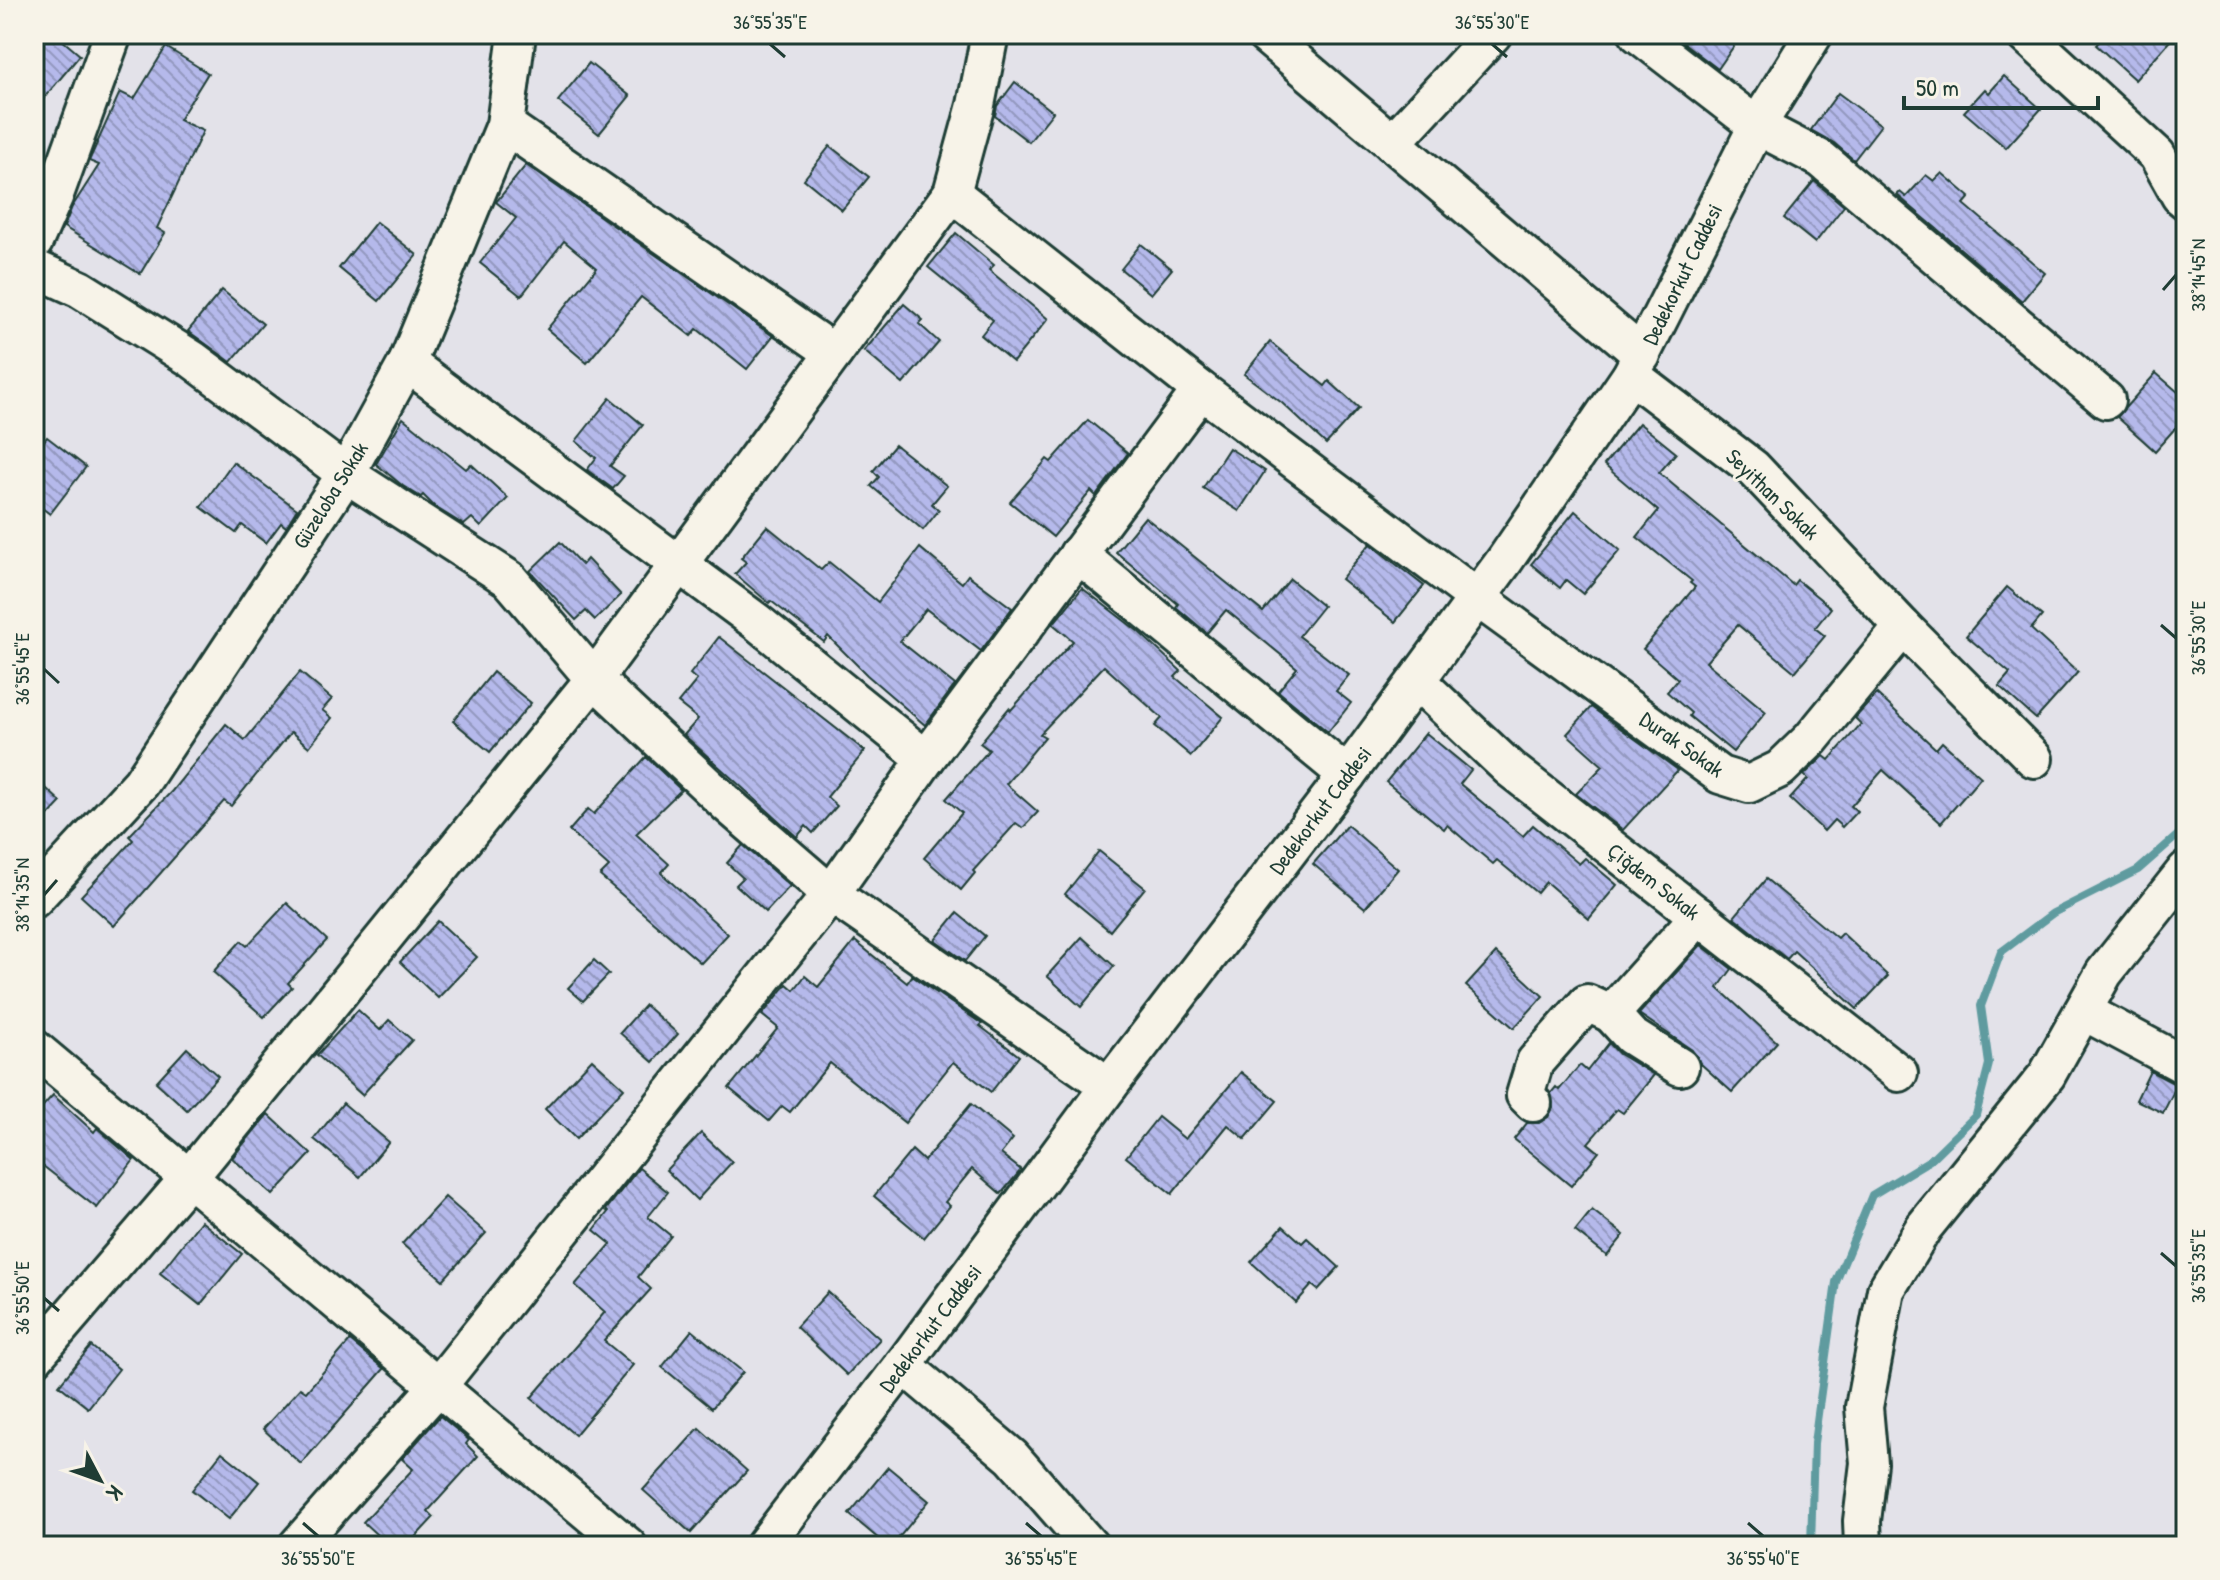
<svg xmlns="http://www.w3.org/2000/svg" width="2220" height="1580" font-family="'Patrick Hand',sans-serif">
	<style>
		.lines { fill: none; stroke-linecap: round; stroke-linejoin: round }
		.stream { stroke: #5f9b9f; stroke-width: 8 }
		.building { fill: url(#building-back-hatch); stroke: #1f3d34; stroke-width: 2 }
		.minor-casing { stroke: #1f3d34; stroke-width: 42 }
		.minor { stroke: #f7f3e8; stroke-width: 36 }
		.ticks { fill: none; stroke: #1f3d34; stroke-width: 3 }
		.labels { text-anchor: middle; stroke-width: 6; stroke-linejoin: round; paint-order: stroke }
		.street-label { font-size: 22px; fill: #1f3d34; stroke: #f7f3e8 }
		.neatline { fill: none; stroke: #1f3d34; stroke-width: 3 }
		.ticks-label { font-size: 20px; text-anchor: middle; fill: #1f3d34 }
	</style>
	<defs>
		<pattern id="building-back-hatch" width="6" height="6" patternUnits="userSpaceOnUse" patternTransform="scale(2)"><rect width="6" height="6" fill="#b5b9eb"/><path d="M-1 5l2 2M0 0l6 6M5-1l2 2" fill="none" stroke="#9398bf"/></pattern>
	</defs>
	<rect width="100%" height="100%" fill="#e3e2e9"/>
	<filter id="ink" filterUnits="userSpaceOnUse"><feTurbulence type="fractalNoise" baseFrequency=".0125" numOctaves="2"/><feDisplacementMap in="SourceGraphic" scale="16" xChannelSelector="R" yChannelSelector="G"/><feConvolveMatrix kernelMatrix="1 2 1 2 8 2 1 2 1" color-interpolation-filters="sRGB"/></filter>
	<g filter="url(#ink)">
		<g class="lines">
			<!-- stream -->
			<path class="stream" d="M1811,1546L1814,1443L1836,1282L1872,1195L1930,1160L1976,1115L1989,1064L1981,1006L2001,952L2053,913L2138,870L2186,828"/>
		</g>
		<!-- building -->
		<g class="building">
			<path d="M34,34H55L80,55L34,110Z"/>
			<path d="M1672,34H1742L1718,69Z"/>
			<path d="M2105,34H2176L2135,80L2096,45Z"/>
			<path d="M166,47L208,73L179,120L203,131L157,228L165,233L140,274L64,227L72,207L99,165L89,161L120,92L134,99Z"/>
			<path d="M589,63L630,96L599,134L558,101Z"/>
			<path d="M2004,76L2041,109L2006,148L1964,112L1985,89L1989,93Z"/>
			<path d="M1015,82L1053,112L1029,142L995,116L997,106Z"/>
			<path d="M1838,93L1881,125L1854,160L1834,143L1811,130Z"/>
			<path d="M830,146L869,177L842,210L804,179Z"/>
			<path d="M526,165L773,336L747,369L697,329L691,336L641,297L587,363L547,329L597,268L564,241L521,296L480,263L516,218L496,202Z"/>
			<path d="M1942,173L1970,197L1964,204L2045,273L2022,301L1897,195L1900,192L1906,197L1926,175L1934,181Z"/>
			<path d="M1814,181L1844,206L1815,243L1784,218Z"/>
			<path d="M376,222L417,255L379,301L339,268Z"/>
			<path d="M956,233L994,265L989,270L1048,319L1013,362L981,335L993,320L928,267Z"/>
			<path d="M1141,244L1172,269L1151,294L1121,269Z"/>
			<path d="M222,290L263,324L231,362L188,331Z"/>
			<path d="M904,304L923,320L919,324L939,342L903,384L864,351Z"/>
			<path d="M1270,342L1325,386L1329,381L1359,408L1326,444L1282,403L1244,374Z"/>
			<path d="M2156,373L2186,399V416L2155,451L2117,417Z"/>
			<path d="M610,398L643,425L610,466L624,476L613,489L587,470L596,458L576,441Z"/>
			<path d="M403,418L466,469L471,464L508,498L481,527L472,518L464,525L435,507L423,495L421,497L403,486L376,464Z"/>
			<path d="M1088,420L1128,453L1096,496L1091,491L1053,537L1010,502L1047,459L1051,462Z"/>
			<path d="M1639,423L1676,453L1659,473L1793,585L1797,580L1831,608L1815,628L1825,636L1795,672L1738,625L1706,662L1766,712L1733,752L1689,716L1691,713L1667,692L1678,679L1643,649L1695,587L1690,583L1692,581L1637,537L1658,511L1604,465Z"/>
			<path d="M47,437L86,467L50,514L34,502V453Z"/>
			<path d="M895,445L947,486L932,504L939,510L923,530L871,486L879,477L873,471Z"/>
			<path d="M1229,448L1265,471L1239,511L1203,488Z"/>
			<path d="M233,462L297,509L286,527L281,523L266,543L242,525L236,533L201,507Z"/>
			<path d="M1575,511L1620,550L1583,594L1566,580L1560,588L1531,564Z"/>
			<path d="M1145,517L1263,612L1290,579L1323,606L1299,636L1349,675L1336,691L1351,703L1328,732L1278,691L1297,668L1226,610L1207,633L1176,607L1178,604L1116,552Z"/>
			<path d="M767,526L821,570L829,562L878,602L920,548L962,583L968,575L1012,608L981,651L926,609L900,641L955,685L925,725L867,675L828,636L824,642L771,601L769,603L735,574L746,562L741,558Z"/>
			<path d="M560,542L582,565L587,559L621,595L595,620L586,611L576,620L530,571Z"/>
			<path d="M1370,544L1424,586L1395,622L1341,579Z"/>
			<path d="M2007,587L2042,616L2031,629L2078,672L2036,719L1999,686L2010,673L1966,636Z"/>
			<path d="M1082,588L1139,632L1181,671L1175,677L1223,717L1191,756L1155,726L1162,718L1104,666L1040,734L1045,737L1006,784L1038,812L1023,828L1016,823L973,871L975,873L961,890L924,858L962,813L946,799L989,750L980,743L1009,708L1011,710L1073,641L1053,624Z"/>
			<path d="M719,637L865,751L827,797L837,806L813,833L806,826L797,837L684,735L698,719L678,703L697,680L690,674Z"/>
			<path d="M300,672L332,699L322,710L332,718L309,747L291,732L231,806L224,801L114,926L81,896L133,840L129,836L172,791L226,724L245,740Z"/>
			<path d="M493,672L531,703L490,752L453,721Z"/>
			<path d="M1877,694L1936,749L1942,742L1981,777L1941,823L1883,770L1851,806L1857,811L1842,827L1834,820L1824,831L1790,799L1808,779L1804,775L1824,756L1829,760L1861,724L1855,718Z"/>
			<path d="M1591,707L1678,770L1623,830L1576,794L1603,766L1567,734Z"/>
			<path d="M1426,733L1471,770L1460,784L1523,836L1533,825L1579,864L1585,858L1617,885L1589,919L1546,882L1537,893L1497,860L1493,864L1447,825L1444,829L1386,782Z"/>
			<path d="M646,757L681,790L636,834L669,864L661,873L728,934L701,963L600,876L609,867L569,831L588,809L594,814Z"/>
			<path d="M34,777L61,802L34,831Z"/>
			<path d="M1347,825L1398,869L1365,908L1313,864Z"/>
			<path d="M743,845L790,886L766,912L736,885L743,878L727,863Z"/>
			<path d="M1099,851L1145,888L1110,931L1065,894Z"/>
			<path d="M1766,879L1837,938L1842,933L1888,976L1857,1009L1794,951L1787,959L1734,917Z"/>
			<path d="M287,903L327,940L288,983L292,987L264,1017L213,972L241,941L247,946Z"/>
			<path d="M957,913L985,936L965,961L935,940Z"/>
			<path d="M438,921L477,957L438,998L400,962Z"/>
			<path d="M1082,937L1114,966L1081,1007L1047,976Z"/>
			<path d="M855,941L907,983L912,976L982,1024L980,1026L1019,1056L991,1092L953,1062L905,1123L830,1063L790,1112L782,1106L769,1121L729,1088L778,1028L762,1015L787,984L794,990L805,976L818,987Z"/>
			<path d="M1701,945L1732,969L1718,988L1777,1042L1732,1092L1700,1063L1692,1050L1639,1014Z"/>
			<path d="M1496,953L1543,996L1514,1028L1466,986Z"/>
			<path d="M594,960L609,974L583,1001L568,988Z"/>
			<path d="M645,1005L678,1034L653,1062L620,1033Z"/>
			<path d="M358,1010L380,1030L389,1020L412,1040L362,1095L317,1055Z"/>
			<path d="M1609,1043L1619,1054L1654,1075L1623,1113L1617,1109L1588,1143L1599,1152L1571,1186L1514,1139L1527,1123H1539L1548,1117L1553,1108L1551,1093L1556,1087L1559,1090L1580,1065L1587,1071Z"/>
			<path d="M187,1048L218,1076L187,1110L156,1082Z"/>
			<path d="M592,1059L624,1088L576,1139L545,1109Z"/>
			<path d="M2150,1071L2177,1085L2163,1113L2136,1100Z"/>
			<path d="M1241,1072L1277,1101L1245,1139L1228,1125L1172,1194L1126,1157L1158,1117L1185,1139Z"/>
			<path d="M53,1095L94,1132L97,1128L134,1160L97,1208L34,1159V1116Z"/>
			<path d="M343,1103L389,1142L360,1177L314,1139Z"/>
			<path d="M971,1104L1013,1139L1001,1154L1021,1170L1001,1194L972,1169L945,1202L950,1206L924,1238L874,1196L912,1150L924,1161Z"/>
			<path d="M268,1114L311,1154L273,1195L232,1158Z"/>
			<path d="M701,1133L732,1162L697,1200L666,1170Z"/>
			<path d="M639,1168L668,1192L648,1217L671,1236L638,1277L651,1289L604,1341L633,1365L575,1435L531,1398L605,1312L575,1285L611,1244L594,1230L608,1212L606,1210Z"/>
			<path d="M445,1197L486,1233L443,1280L402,1244Z"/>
			<path d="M1592,1210L1624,1235L1607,1256L1575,1231Z"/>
			<path d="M201,1221L242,1254L200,1305L160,1273Z"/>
			<path d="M1283,1226L1302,1243L1307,1238L1339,1267L1318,1290L1312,1285L1296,1303L1251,1262Z"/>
			<path d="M828,1292L880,1339L847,1375L796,1327Z"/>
			<path d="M692,1330L743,1372L712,1408L662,1367Z"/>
			<path d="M350,1341L384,1369L301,1464L263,1429L300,1388L306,1392Z"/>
			<path d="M91,1346L119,1369L88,1408L59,1385Z"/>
			<path d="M440,1416L469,1440L466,1444L478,1456L428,1511L434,1517L407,1546H389L363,1522L413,1469L402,1459Z"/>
			<path d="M699,1428L747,1471L691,1533L643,1490Z"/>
			<path d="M222,1452L259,1482L229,1519L192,1490Z"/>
			<path d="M888,1467L929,1501L892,1546H887L849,1514Z"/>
		</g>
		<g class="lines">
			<defs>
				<g id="minor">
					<path d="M1264,34L1642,355"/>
					<path d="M1638,34L1757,126L1821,159L2106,400"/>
					<path d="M2025,34L2157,155L2180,196L2186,201"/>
					<path d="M505,125L834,353"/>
					<path d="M1392,143L1493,34"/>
					<path d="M952,193L1201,390L1476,597L1720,775L1749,784L1780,769L1811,739L1903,627"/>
					<path d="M34,242L54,197L113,34"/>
					<path d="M34,268L80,289L192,359L346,474L509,579L594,679L727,804L831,894L1109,1086"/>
					<path d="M407,363L757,622L926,759"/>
					<path d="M1631,375L1753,468L1903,627L2034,759"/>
					<path d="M1078,554L1347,775"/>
					<path d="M1417,681L1509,768L1899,1073"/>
					<path d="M34,899L141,783L346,474L407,363L505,125L517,34"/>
					<path d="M2083,1011L2186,1066"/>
					<path d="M1611,1014L1631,1036L1680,1067"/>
					<path d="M34,1048L628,1546"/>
					<path d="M1533,1103L1525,1095L1535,1062L1587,1003L1611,1014L1699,916"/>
					<path d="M34,1358L188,1179L594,679L952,193L976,105L990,34"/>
					<path d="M903,1365L1012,1457L1090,1546"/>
					<path d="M297,1546L438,1386L831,894L926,759L1201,390"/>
					<path d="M764,1546L903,1365L1109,1086L1347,775L1505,560L1631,375L1757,126L1814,34"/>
					<path d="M1863,1546L1862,1521L1869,1463L1864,1407L1886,1290L1924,1227L2047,1075L2104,973L2186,870"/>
				</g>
			</defs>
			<!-- minor casing -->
			<use href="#minor" class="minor-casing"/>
			<!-- minor -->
			<use href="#minor" class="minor"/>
		</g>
	</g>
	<!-- ticks -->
	<path class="ticks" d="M770,44L785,57M1492,44L1507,57M2163,290L2176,275M2161,625L2176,638M44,669L59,683M44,895L57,880M2161,1253L2176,1266M44,1298L59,1311M303,1523L318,1536M1026,1523L1041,1536M1748,1523L1763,1536"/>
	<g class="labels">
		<!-- street labels -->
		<g class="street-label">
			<text transform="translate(1682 274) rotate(-64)" y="8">Dedekorkut Caddesi</text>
			<text transform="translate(1773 494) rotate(44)" y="8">Seyithan Sokak</text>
			<text transform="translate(330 495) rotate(-58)" y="8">Güzeloba Sokak</text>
			<text transform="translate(1682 744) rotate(35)" y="8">Durak Sokak</text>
			<text transform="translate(1320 810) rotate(-53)" y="8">Dedekorkut Caddesi</text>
			<text transform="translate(1654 881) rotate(38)" y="8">Çiğdem Sokak</text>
			<text transform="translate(930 1328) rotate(-53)" y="8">Dedekorkut Caddesi</text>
		</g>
	</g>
	<!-- margin -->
	<rect width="2220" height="1580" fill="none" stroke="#f7f3e8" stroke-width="88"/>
	<!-- north arrow -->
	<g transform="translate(100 1480) rotate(131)" stroke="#f7f3e8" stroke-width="6" paint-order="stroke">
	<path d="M0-6L14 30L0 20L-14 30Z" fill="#1f3d34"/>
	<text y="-12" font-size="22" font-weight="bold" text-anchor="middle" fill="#1f3d34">K</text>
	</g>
	<!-- scale -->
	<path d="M1904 96v12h194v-12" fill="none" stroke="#1f3d34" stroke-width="4"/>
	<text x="1916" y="96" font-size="24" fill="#1f3d34" stroke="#f7f3e8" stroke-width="6" paint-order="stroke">50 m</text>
	<rect x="44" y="44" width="2132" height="1492" class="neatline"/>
	<g class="ticks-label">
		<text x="770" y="29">36°55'35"E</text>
		<text x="1492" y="29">36°55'30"E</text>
		<text transform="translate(2198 275) rotate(-90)" y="7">38°14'45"N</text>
		<text transform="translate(2198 638) rotate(-90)" y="7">36°55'30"E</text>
		<text transform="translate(22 669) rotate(-90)" y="7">36°55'45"E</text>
		<text transform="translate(22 895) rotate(-90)" y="7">38°14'35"N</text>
		<text transform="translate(2198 1266) rotate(-90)" y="7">36°55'35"E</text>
		<text transform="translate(22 1298) rotate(-90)" y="7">36°55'50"E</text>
		<text x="318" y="1565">36°55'50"E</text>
		<text x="1041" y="1565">36°55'45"E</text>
		<text x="1763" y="1565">36°55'40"E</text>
	</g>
</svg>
